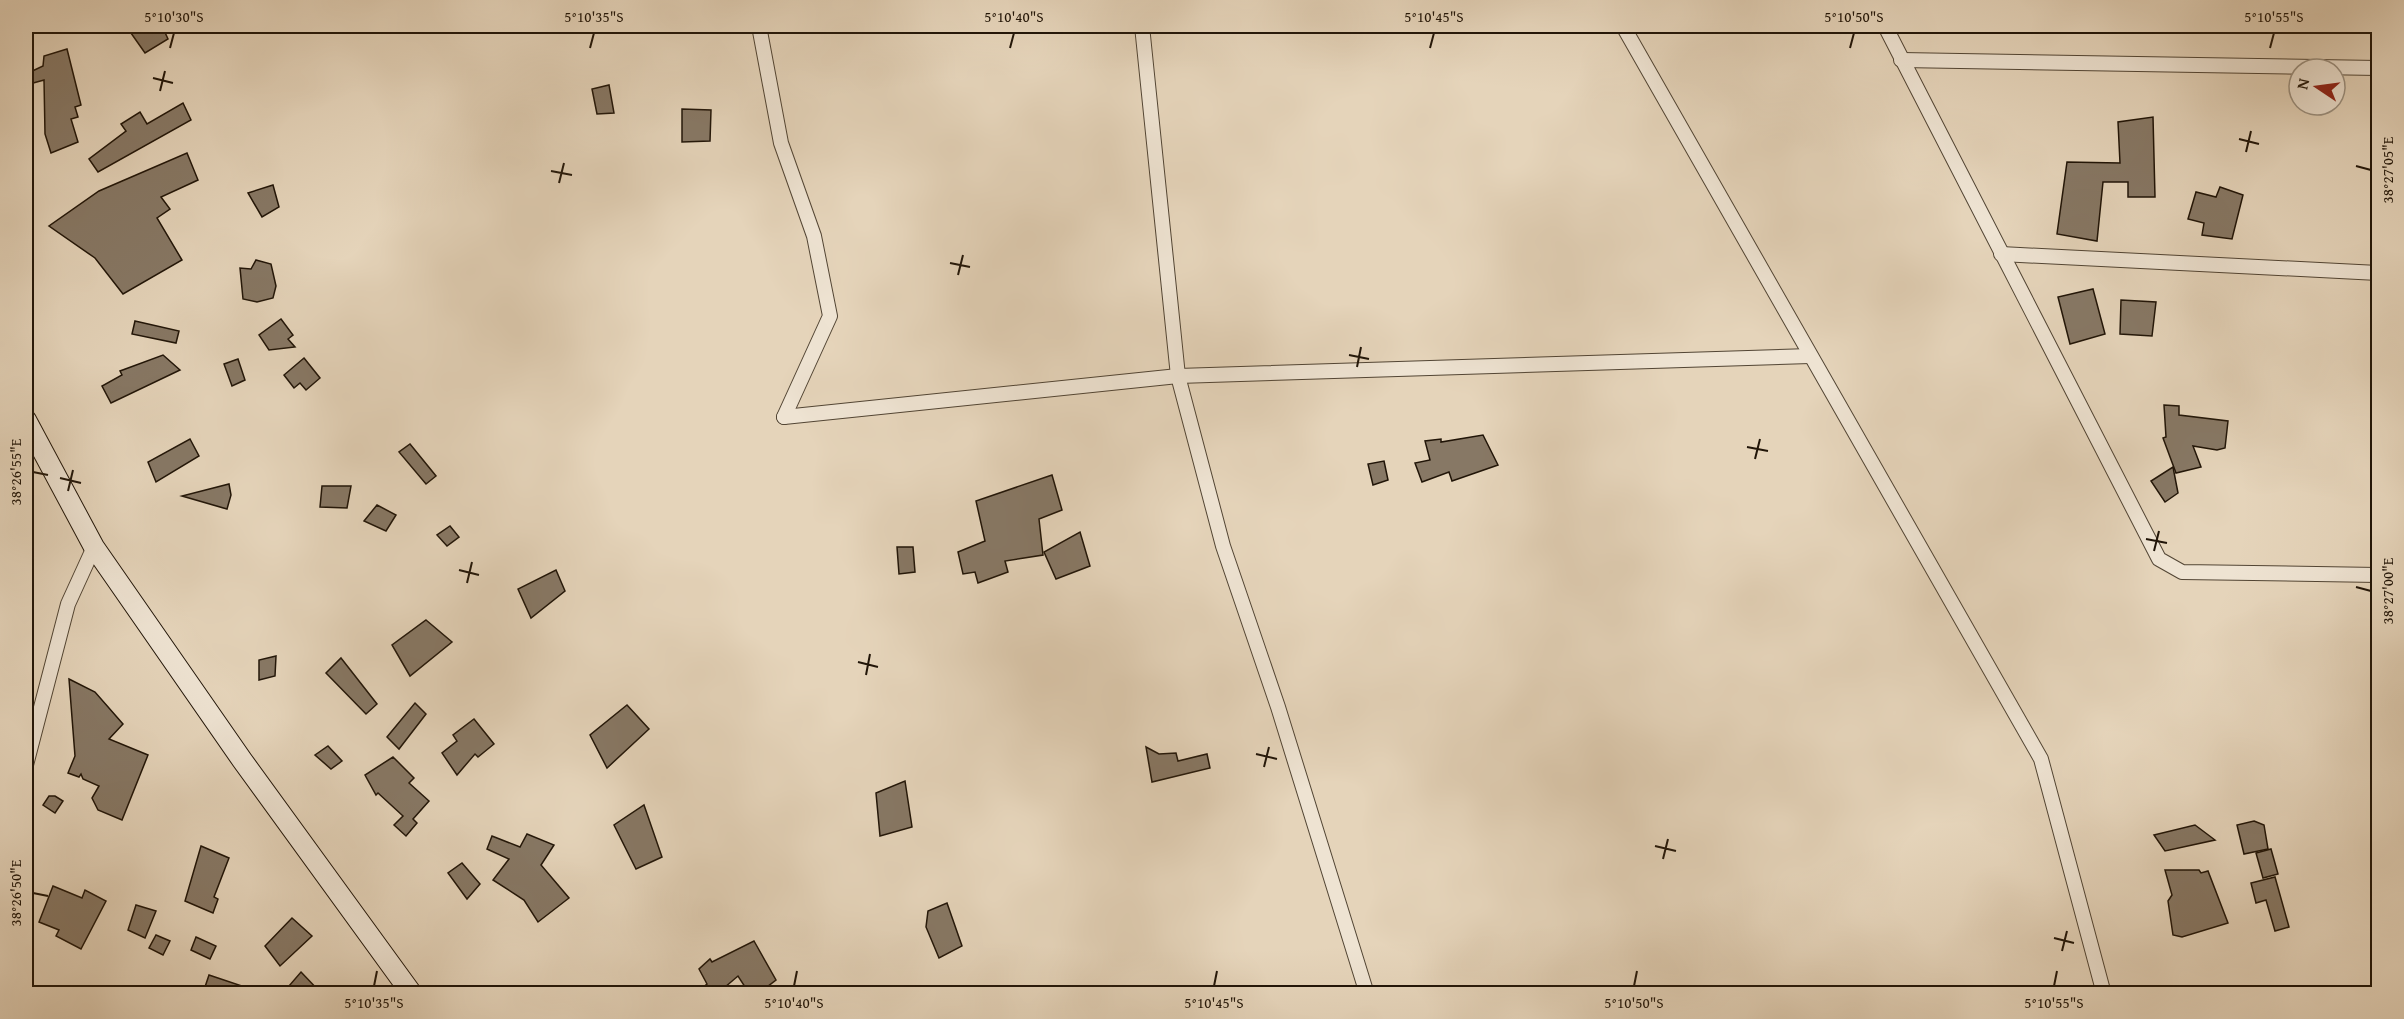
<svg xmlns="http://www.w3.org/2000/svg" width="2404" height="1019" font-family="'Gentium Book Plus',serif">
	<style>
		.building { fill: #877865; stroke: #211508; stroke-width: 1.5 }
		.lines { fill: none; stroke-linecap: round; stroke-linejoin: round }
		.street-casing { stroke: #524534; stroke-width: 16 }
		.secondary-casing { stroke: #211508; stroke-width: 22 }
		.street { stroke: #eee3d2; stroke-width: 14 }
		.secondary { stroke: #eee3d2; stroke-width: 20 }
		.ticks { fill: none; stroke: #211508; stroke-width: 2 }
		.neatline { fill: none; stroke: #211508; stroke-width: 2 }
		.ticks-label { font-size: 15px; text-anchor: middle; fill: #211508 }
	</style>
	<rect width="100%" height="100%" fill="#e5d4ba"/>
	<filter id="stains"><feTurbulence type="fractalNoise" baseFrequency=".00333" numOctaves="4"/><feColorMatrix values="0 0 0 0 .2 0 0 0 0 .09 0 0 0 0 .02 0 0 0 .5 -.17"/></filter>
	<radialGradient id="worn" r=".72"><stop offset=".6" stop-color="#630" stop-opacity="0"/><stop offset="1" stop-color="#630" stop-opacity=".3"/></radialGradient>
	<!-- building -->
	<g class="building">
		<path d="M126,26H162L168,39L145,53Z"/>
		<path d="M67,49L81,105L75,107L78,117L71,119L78,142L51,153L45,134L44,80L26,85V74L43,66L44,56Z"/>
		<path d="M609,85L614,113L597,114L592,89Z"/>
		<path d="M183,103L191,120L98,172L89,159L126,131L121,124L140,112L147,124Z"/>
		<path d="M682,109L711,110L710,141L682,142Z"/>
		<path d="M2153,117L2155,197H2128V182H2103L2097,241L2057,234L2067,162L2120,163L2118,122Z"/>
		<path d="M187,153L198,180L161,197L170,209L157,218L182,260L123,294L95,258L49,226L99,191Z"/>
		<path d="M273,185L279,207L262,217L248,193Z"/>
		<path d="M2220,187L2243,195L2232,239L2202,235L2204,223L2188,219L2196,192L2216,197Z"/>
		<path d="M256,260L271,264L276,286L273,298L257,302L243,299L240,268L251,269Z"/>
		<path d="M2093,289L2105,334L2070,344L2058,297Z"/>
		<path d="M2121,300L2156,302L2152,336L2120,334Z"/>
		<path d="M281,319L293,335L288,339L295,347L269,350L259,335Z"/>
		<path d="M135,321L179,331L176,343L132,334Z"/>
		<path d="M163,355L180,370L111,403L102,386L122,375L120,371Z"/>
		<path d="M304,358L320,378L306,390L300,383L294,388L284,375Z"/>
		<path d="M238,359L245,380L232,386L224,364Z"/>
		<path d="M2164,405L2179,406V415L2228,421L2225,448L2217,450L2193,446L2201,467L2176,473L2163,438L2166,437Z"/>
		<path d="M1483,435L1498,465L1452,481L1449,472L1422,482L1415,463L1430,460L1425,441L1441,439V442Z"/>
		<path d="M190,439L199,456L156,482L148,462Z"/>
		<path d="M410,444L436,476L426,484L399,452Z"/>
		<path d="M1384,461L1388,480L1373,485L1368,464Z"/>
		<path d="M2173,467L2178,493L2165,502L2151,481Z"/>
		<path d="M1052,475L1062,510L1039,519L1043,555L1005,561L1008,572L978,583L975,572L963,574L958,552L985,541L976,501Z"/>
		<path d="M229,484L231,495L227,509L182,496Z"/>
		<path d="M322,486H351L347,508L320,507Z"/>
		<path d="M377,505L396,515L386,531L364,521Z"/>
		<path d="M450,526L459,537L447,546L437,535Z"/>
		<path d="M1080,532L1090,566L1056,579L1044,552Z"/>
		<path d="M897,547H913L915,572L899,574Z"/>
		<path d="M556,570L565,591L531,618L518,589Z"/>
		<path d="M426,620L452,642L410,676L392,645Z"/>
		<path d="M276,656L275,676L259,680V660Z"/>
		<path d="M341,658L377,704L366,714L326,673Z"/>
		<path d="M69,679L95,692L123,724L109,739L148,755L122,820L98,810L92,798L99,786L83,779L81,774L79,777L68,773L75,756Z"/>
		<path d="M415,703L426,714L399,749L387,737Z"/>
		<path d="M627,705L649,729L607,768L590,735Z"/>
		<path d="M474,719L494,744L478,757L475,754L457,775L442,753L457,741L453,735Z"/>
		<path d="M328,746L342,761L331,769L315,755Z"/>
		<path d="M1146,747L1159,754L1176,753L1178,761L1207,754L1210,768L1152,782Z"/>
		<path d="M393,757L414,778L409,783L429,801L413,819L417,823L406,836L394,825L403,816L378,793L376,795L365,775Z"/>
		<path d="M905,781L912,827L880,836L876,793Z"/>
		<path d="M49,796H55L63,801L55,813L43,805Z"/>
		<path d="M644,805L662,857L636,869L614,825Z"/>
		<path d="M2254,821L2264,825L2268,849L2244,854L2237,825Z"/>
		<path d="M2195,825L2215,840L2165,851L2154,835Z"/>
		<path d="M527,834L554,845L541,865L569,898L538,922L524,900L493,880L509,859L487,849L492,836L520,847Z"/>
		<path d="M201,846L229,858L214,897L218,899L213,913L185,901Z"/>
		<path d="M2271,849L2278,874L2263,878L2256,853Z"/>
		<path d="M462,863L480,884L467,899L448,873Z"/>
		<path d="M2165,870H2199L2201,873L2208,871L2228,923L2182,937L2173,935L2168,901L2172,895Z"/>
		<path d="M2275,877L2289,927L2275,931L2266,900L2256,903L2251,883Z"/>
		<path d="M53,886L82,898L85,890L106,901L81,949L56,936L59,930L39,922Z"/>
		<path d="M947,903L962,946L939,958L926,927L928,911Z"/>
		<path d="M136,905L156,911L145,938L128,930Z"/>
		<path d="M292,918L312,936L280,966L265,946Z"/>
		<path d="M156,935L170,941L163,955L149,948Z"/>
		<path d="M196,937L216,946L210,959L191,950Z"/>
		<path d="M754,941L776,980L759,993H749L738,976L718,993H696L707,984L699,969L710,959L712,962Z"/>
		<path d="M301,972L321,993H283Z"/>
		<path d="M209,975L257,991L256,993H216L205,987Z"/>
	</g>
	<g class="lines">
		<defs>
			<g id="street">
				<path d="M759,26L781,143L814,236L830,316L784,417"/>
				<path d="M1142,26L1178,376L1223,546L1278,707L1367,994"/>
				<path d="M1623,26L2041,759L2104,994"/>
				<path d="M1885,26L2159,559L2182,572L2378,575"/>
				<path d="M1901,60L2378,68"/>
				<path d="M2001,254L2378,273"/>
				<path d="M784,417L1178,376L1810,356"/>
				<path d="M26,765L68,604L94,547"/>
			</g>
			<path id="secondary" d="M26,420L94,547L242,760L412,994"/>
		</defs>
		<!-- street casing -->
		<use href="#street" class="street-casing"/>
		<!-- secondary casing -->
		<use href="#secondary" class="secondary-casing"/>
		<!-- street -->
		<use href="#street" class="street"/>
		<!-- secondary -->
		<use href="#secondary" class="secondary"/>
	</g>
	<!-- ticks -->
	<path class="ticks" d="M170,48L174,33M590,48L594,33M1010,48L1014,33M1430,48L1434,33M1850,48L1854,33M2270,48L2274,33M153,78L173,83M160,91L165,71M2239,139L2259,144M2246,152L2251,131M2356,166L2371,170M551,171L572,175M559,183L564,163M950,263L970,267M958,275L963,255M1349,355L1369,359M1357,367L1361,347M1747,447L1768,451M1755,459L1760,439M33,472L48,475M60,478L81,483M68,491L73,470M2146,539L2167,543M2154,551L2159,531M459,570L479,575M467,583L472,562M2356,587L2371,591M858,662L878,667M866,675L870,654M1256,754L1277,759M1264,767L1269,747M1655,846L1676,851M1663,859L1668,839M33,893L48,896M2054,938L2074,943M2062,951L2067,931M374,986L377,971M794,986L797,971M1214,986L1217,971M1634,986L1637,971M2054,986L2057,971"/>
	<!-- margin -->
	<rect width="2404" height="1019" fill="none" stroke="#e5d4ba" stroke-width="66"/>
	<!-- north arrow -->
	<g transform="translate(2317 87) rotate(283)"><circle r="28" fill="#eee3d2" stroke="#9c9181" stroke-width="1.5"/>
	<path d="M0-4.5L10 22L0 15L-10 22Z" fill="#8f2418"/>
	<text y="-9" font-size="16" font-weight="bold" text-anchor="middle" fill="#211508">N</text>
	</g>
	<rect x="33" y="33" width="2338" height="953" class="neatline"/>
	<g class="ticks-label">
		<text x="174" y="22">5°10'30"S</text>
		<text x="594" y="22">5°10'35"S</text>
		<text x="1014" y="22">5°10'40"S</text>
		<text x="1434" y="22">5°10'45"S</text>
		<text x="1854" y="22">5°10'50"S</text>
		<text x="2274" y="22">5°10'55"S</text>
		<text transform="translate(2388 170) rotate(-90)" y="5">38°27'05"E</text>
		<text transform="translate(16 472) rotate(-90)" y="5">38°26'55"E</text>
		<text transform="translate(2388 591) rotate(-90)" y="5">38°27'00"E</text>
		<text transform="translate(16 893) rotate(-90)" y="5">38°26'50"E</text>
		<text x="374" y="1008">5°10'35"S</text>
		<text x="794" y="1008">5°10'40"S</text>
		<text x="1214" y="1008">5°10'45"S</text>
		<text x="1634" y="1008">5°10'50"S</text>
		<text x="2054" y="1008">5°10'55"S</text>
	</g>
	<rect width="100%" height="100%" filter="url(#stains)"/>
	<rect width="100%" height="100%" fill="url(#worn)"/>
</svg>
